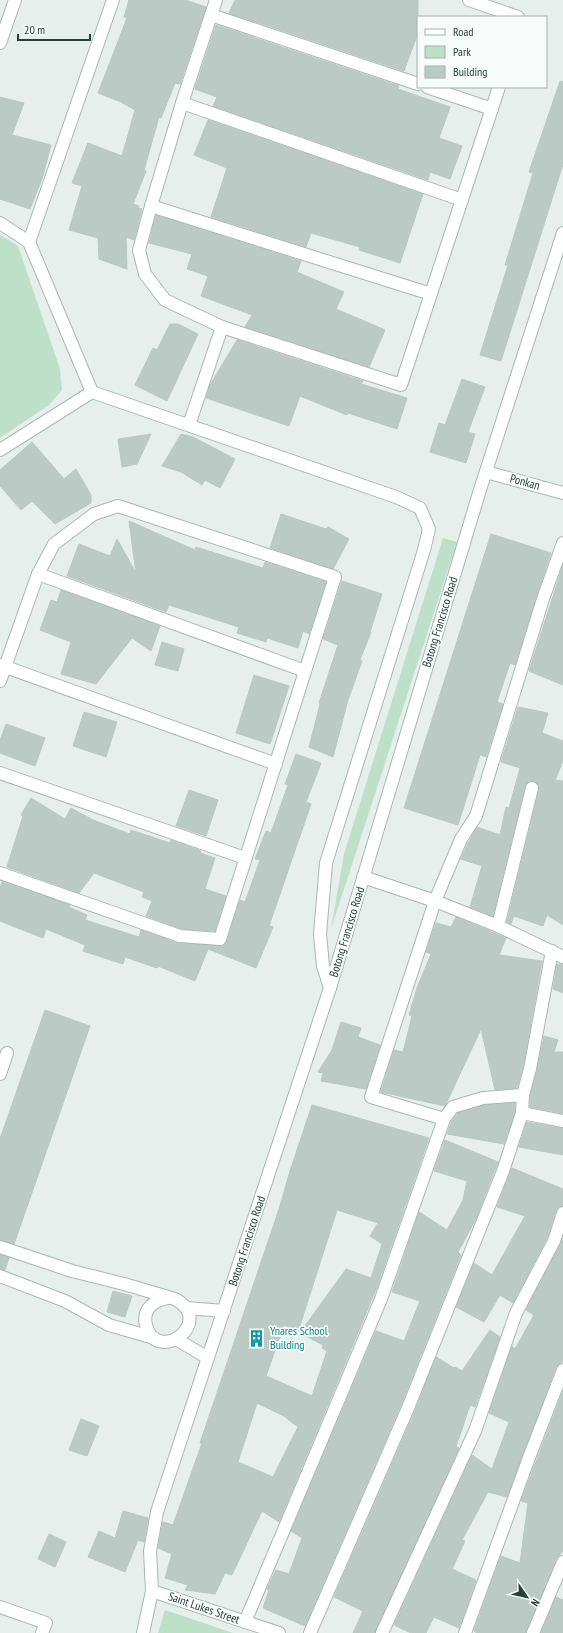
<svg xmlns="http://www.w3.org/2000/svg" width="563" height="1633" font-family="'PT Sans Narrow',sans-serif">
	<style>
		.green { fill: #bfe0c8 }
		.building { fill: #bbcac4; stroke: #b8c9c2; fill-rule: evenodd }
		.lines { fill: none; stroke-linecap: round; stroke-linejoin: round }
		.minor-casing { stroke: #a8b8b2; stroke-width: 14 }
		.minor { stroke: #fff; stroke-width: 12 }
		.labels { text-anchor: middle; stroke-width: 3.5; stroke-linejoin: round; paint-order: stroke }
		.street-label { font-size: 12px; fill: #24423a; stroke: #f7fbf9 }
		.culture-label { font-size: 12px; fill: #0d838f; stroke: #f7fbf9; text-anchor: start }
	</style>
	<rect width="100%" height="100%" fill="#e6efeb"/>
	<!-- green -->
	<g class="green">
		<path d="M0,235L18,246L60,369L62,390L49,405L0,438Z"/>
		<path d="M443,538L457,542L331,929L344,854Z"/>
		<path d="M165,1610L233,1633H158Z"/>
	</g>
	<!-- building -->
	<g class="building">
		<path d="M129,0H185L206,7L180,84L175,83L161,118L159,117L144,170L146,171L133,204L139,206L138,208L142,209L134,240L126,237L127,269L99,259L98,238L69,230L82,186L72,183L88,143L122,156L135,110L121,102L98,93L127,18L124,17Z"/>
		<path d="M235,0H418V33L404,71L229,13Z"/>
		<path d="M216,25L399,86L398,89L450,107L439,138L462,146L450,179L430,172L428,180L213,106L217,97L195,89Z"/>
		<path d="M560,81L563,82V164L501,361L480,355L508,265H505L533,173L529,172Z"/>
		<path d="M0,97L24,103L12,135L51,145L42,179L30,209L0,199Z"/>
		<path d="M208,120L423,194L400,263L359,250L360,247L311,233L306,247L211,217L227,168L194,155Z"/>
		<path d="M156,215L301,261L297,272L344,292L336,309L385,330L369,367L245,327L252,315L201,296L208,276L187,269L192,254L149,243Z"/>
		<path d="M170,324H178L198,334L167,401L135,385L153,348L157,350Z"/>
		<path d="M237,340L363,381L361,384L407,398L397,429L348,413L347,415L300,396L289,426L206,398L210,385Z"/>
		<path d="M462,379L485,387L468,432L475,434L466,463L430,452L439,423L445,425Z"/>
		<path d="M151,434L137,464L122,467L118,439Z"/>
		<path d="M181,434L193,437L235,459L220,488L205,480L202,485L181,472L162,466Z"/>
		<path d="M32,442L64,479L76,469L91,495V503L55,524L32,501L21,510L0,486V470Z"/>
		<path d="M281,514L326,529L328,527L349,539L333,569L270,548Z"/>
		<path d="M129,521L195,550L196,547L263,568L265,562L326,582L309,634L303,631L298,648L267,638L266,642L237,633L239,627L169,605L166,612L67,576L79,544L110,556L117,539L136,573Z"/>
		<path d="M491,534L551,553L536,597L515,665L510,663L497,702L503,704L486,757L480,755L458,825L404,808Z"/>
		<path d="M563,565V685L529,671Z"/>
		<path d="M342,581L382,594L370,632H371L360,660L362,661L348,700L333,757L309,747L320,704L319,703L338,645L323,639Z"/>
		<path d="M61,590L160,626L151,651L132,638L96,684L61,674L71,642L40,630L51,600L57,602Z"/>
		<path d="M162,642L184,649L178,671L155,665Z"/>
		<path d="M254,675L289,686L270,744L236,733Z"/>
		<path d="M518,707L548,713L542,733L563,741V761L555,780L563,781V925L547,915L543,926L514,916L511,924L507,922L539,790L537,783L533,781L527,783L525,786L493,916L470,907L482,866L461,859L468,843L477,827L500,835L506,807L509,808L520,768L501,762Z"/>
		<path d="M84,712L117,722L106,757L73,746Z"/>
		<path d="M6,724L45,738L35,766L0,753V741Z"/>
		<path d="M296,754L321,763L306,802L311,804L269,926L273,927L256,968L208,949L195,981L158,966L157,968L125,957L123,964L83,951L85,945L46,929L43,938L0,921V888L2,882L70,905L69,907L87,915L85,920L139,937L141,930L179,943L223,946L227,941L240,900L245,902L260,860L255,859L266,831L271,833L288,785L285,784Z"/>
		<path d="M189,790L218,800L206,836L176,826Z"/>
		<path d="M31,798L65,819L71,808L93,820L130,834L131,830L170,843L171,840L201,851L200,853L215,858L205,889L226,896L215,931L182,929L146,916L152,901L142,897L144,892L94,873L79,893L7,867L23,816L21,815Z"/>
		<path d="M456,917L506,938L499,955L542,961L523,1067L517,1088L495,1090L481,1029L445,1106L381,1092L394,1050L403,1052L412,1016L409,1015L417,988L431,954L426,952L436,923L451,927Z"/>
		<path d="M557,964H563V993L553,989Z"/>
		<path d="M45,1010L90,1026L14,1244L0,1240V1139Z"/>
		<path d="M341,1022L361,1028L358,1037L380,1045L366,1089L321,1081L323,1073L318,1072L332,1050Z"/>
		<path d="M544,1036L558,1040L554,1052H563V1113L530,1107V1096L537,1071Z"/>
		<path d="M515,1103V1112L504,1144L447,1134L451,1123L458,1113L484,1105Z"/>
		<path d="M312,1105L429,1138L377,1287L279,1522L262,1511L232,1575L225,1573L215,1594L185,1590L188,1585L165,1578L172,1554L158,1548L163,1522L173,1525L202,1443H200L279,1209L290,1171ZM337,1210L378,1223L370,1236L382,1244L371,1278L346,1269L300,1333L323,1345L322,1348L327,1351L312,1396L266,1376L284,1325L298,1332ZM257,1403L284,1416L298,1427L273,1477L238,1462Z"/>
		<path d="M527,1122L563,1128V1155L519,1147Z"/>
		<path d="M445,1140L498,1162L475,1221L458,1252L461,1255L401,1405L305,1626L263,1608L269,1590L267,1589L276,1570L289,1574L302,1538L291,1531L376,1331L404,1341L420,1301L392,1292L419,1212L447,1230L463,1200L467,1181L434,1171Z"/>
		<path d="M512,1168L563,1189V1206L558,1207L556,1210L547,1238L513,1303L500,1295L484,1322L456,1307L474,1263L492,1275L525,1216L497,1207Z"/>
		<path d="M563,1238V1361L556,1367L507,1497L488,1492L462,1540L465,1541L452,1569L476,1580L459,1628L434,1617L426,1633H411L394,1625L472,1455L492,1469L509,1422L489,1413L512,1346L515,1349L534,1315L526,1310Z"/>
		<path d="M0,1255L9,1258L5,1270L0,1269Z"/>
		<path d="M113,1291L132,1296L125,1317L107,1312Z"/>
		<path d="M490,1330L500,1337L475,1407L470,1405L456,1447L459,1448L375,1633H353L363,1611L334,1597L415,1411L436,1357L454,1368L455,1367L462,1371Z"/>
		<path d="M563,1391V1551L556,1559L526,1633H477L474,1631L501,1556L520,1563L528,1503L521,1501Z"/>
		<path d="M81,1419L99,1426L87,1456L69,1450Z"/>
		<path d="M123,1511L148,1518L144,1542L138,1540L125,1572L88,1557L99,1531L115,1538Z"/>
		<path d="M49,1534L66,1542L55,1567L38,1559Z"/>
		<path d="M556,1597L563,1600V1633H541Z"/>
	</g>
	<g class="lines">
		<defs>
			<g id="minor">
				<path d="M113,0L29,242L92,392L396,497L420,508L429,529L424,550L326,863L320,934L323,966L330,988"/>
				<path d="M216,0L182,103L151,206L139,250L145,274L165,300L222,327L401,385L499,87"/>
				<path d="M469,0L518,17"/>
				<path d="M211,15L418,84"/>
				<path d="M0,43L15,0"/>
				<path d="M427,87L492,109"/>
				<path d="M182,103L462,200"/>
				<path d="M151,206L431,294"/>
				<path d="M0,223L29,242"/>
				<path d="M189,425L222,327"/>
				<path d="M0,450L92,392"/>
				<path d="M486,472L563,493"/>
				<path d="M38,574L305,671"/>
				<path d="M0,665L276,764"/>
				<path d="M0,681L38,574L54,544L94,514L118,506L335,577L220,939L180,936L0,873"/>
				<path d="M0,773L245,858"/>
				<path d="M363,877L435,901L498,926L563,957"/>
				<path d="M498,926L532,788"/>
				<path d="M0,1074L7,1053"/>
				<path d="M522,1113L563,1121"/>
				<path d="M444,1119L371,1097L435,901L461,839L476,816L543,599L563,543"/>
				<path d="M0,1247L72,1271L124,1284L175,1299C217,1322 156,1366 146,1325C142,1309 154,1300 168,1298"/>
				<path d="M0,1276L65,1301L109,1325L154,1338"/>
				<path d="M186,1308L224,1311"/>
				<path d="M176,1339L208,1358"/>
				<path d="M152,1591L279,1633"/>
				<path d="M0,1607L46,1623L42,1633"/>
				<path d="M245,1622L381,1299L444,1119L453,1107L483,1098L523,1095"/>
				<path d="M143,1633L152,1591L150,1551L157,1512L330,988L479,493L563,233"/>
				<path d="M310,1633L408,1408L503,1171L522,1113L523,1095L530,1069L552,951"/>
				<path d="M382,1633L475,1431L516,1313L554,1241L563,1213"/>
				<path d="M465,1633L530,1455L563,1370"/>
				<path d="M533,1633L563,1562"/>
			</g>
		</defs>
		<!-- minor casing -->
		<use href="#minor" class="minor-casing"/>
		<!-- minor -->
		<use href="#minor" class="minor"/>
	</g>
	<!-- icons -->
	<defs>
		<symbol id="building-bare" viewBox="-9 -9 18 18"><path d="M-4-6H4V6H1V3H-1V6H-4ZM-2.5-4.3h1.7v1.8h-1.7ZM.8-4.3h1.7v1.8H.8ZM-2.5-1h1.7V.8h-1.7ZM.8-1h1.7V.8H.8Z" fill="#0f9aa8" stroke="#f7fbf9" stroke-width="2.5" paint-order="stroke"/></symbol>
	</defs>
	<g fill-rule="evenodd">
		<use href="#building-bare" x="244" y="1326" width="25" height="25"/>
	</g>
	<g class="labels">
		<!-- street labels -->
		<g class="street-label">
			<text transform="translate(525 482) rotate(15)" y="4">Ponkan</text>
			<text transform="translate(440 622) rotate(-73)" y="4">Botong Francisco Road</text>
			<text transform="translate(347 932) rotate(-73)" y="4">Botong Francisco Road</text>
			<text transform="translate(247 1241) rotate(-72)" y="4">Botong Francisco Road</text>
			<text transform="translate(204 1608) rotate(19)" y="4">Saint Lukes Street</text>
		</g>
		<!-- culture labels -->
		<g class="culture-label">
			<text x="270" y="1335">Ynares School<tspan x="270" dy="14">Building</tspan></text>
		</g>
	</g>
	<!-- legend -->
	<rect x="417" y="16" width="130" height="72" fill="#f7fbf9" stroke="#a3b1ad"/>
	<rect x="425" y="29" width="20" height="6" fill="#ffffff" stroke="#a3b1ad"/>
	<text x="453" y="36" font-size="12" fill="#24423a">Road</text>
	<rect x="425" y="46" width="20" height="12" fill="#bfe0c8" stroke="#a3b1ad"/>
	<text x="453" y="56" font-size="12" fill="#24423a">Park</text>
	<rect x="425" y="66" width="20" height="12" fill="#bbcac4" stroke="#a3b1ad"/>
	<text x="453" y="76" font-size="12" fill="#24423a">Building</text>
	<!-- north arrow -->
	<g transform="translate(527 1597) rotate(124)" stroke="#f7fbf9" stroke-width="3" paint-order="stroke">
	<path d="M0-3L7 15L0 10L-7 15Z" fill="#24423a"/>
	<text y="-6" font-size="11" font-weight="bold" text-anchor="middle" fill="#24423a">N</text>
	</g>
	<!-- scale -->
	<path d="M18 34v6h72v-6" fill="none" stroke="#24423a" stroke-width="2"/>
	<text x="24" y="34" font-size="12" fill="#24423a" stroke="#f7fbf9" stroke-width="3" paint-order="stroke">20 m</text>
</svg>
